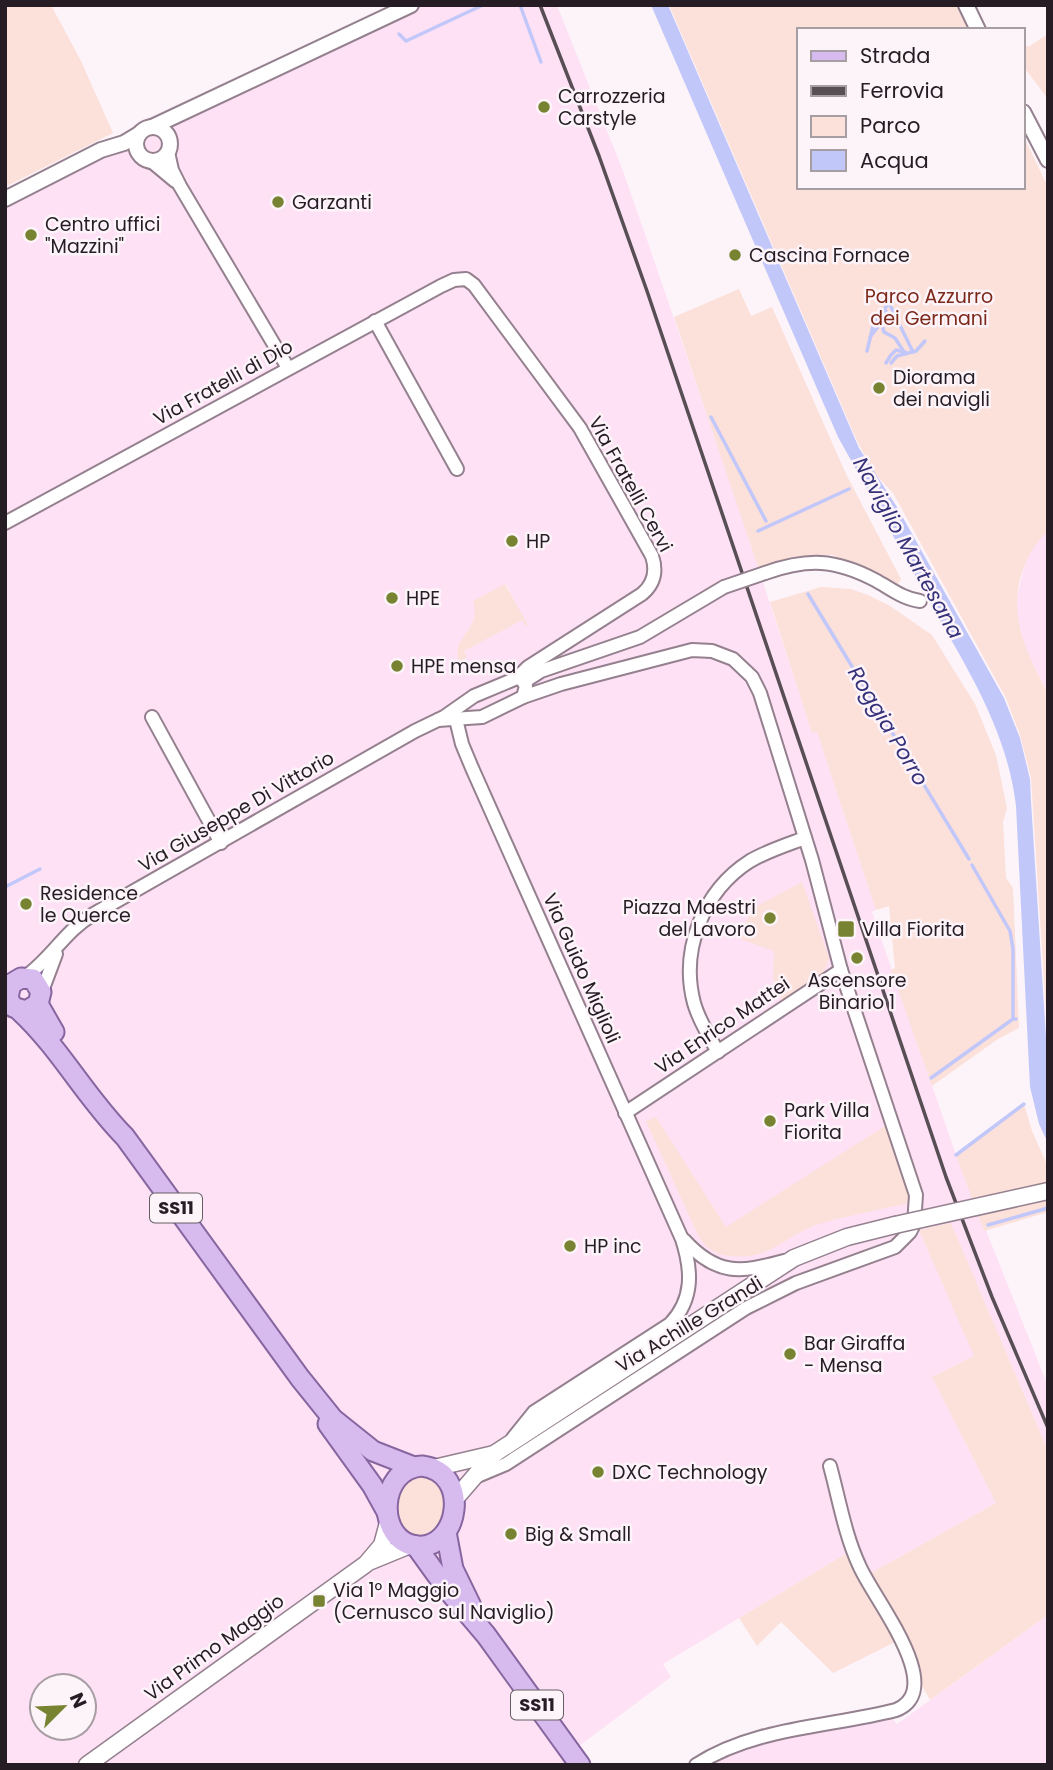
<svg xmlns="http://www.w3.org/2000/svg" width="1053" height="1770" font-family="Poppins,sans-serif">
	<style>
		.built { fill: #fee1f5; fill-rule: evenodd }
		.green { fill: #fce0da }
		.water { fill: #c2c7fa }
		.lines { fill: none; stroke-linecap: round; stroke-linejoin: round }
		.stream { stroke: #c2c7fa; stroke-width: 3.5 }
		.minor-casing { stroke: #94808e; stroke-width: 16 }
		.tertiary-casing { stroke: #94808e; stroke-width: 18 }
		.secondary-casing { stroke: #94808e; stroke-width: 19 }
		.primary-casing { stroke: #8766a0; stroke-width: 23 }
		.minor { stroke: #fff; stroke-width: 12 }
		.tertiary { stroke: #fff; stroke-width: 14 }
		.secondary { stroke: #fff; stroke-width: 16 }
		.primary { stroke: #d7bbef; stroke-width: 19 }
		.rail { stroke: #584f55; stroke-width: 3.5 }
		.minor-bridge-casing { stroke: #94808e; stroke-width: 16; stroke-linecap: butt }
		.secondary-bridge-casing { stroke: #94808e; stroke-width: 19; stroke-linecap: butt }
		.minor-bridge { stroke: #fff; stroke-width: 12 }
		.secondary-bridge { stroke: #fff; stroke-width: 16 }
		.poi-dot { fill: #778331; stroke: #fdf4fa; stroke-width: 2.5 }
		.labels { text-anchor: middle; stroke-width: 5; stroke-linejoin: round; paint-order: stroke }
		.shield { fill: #fdf4fa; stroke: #665e64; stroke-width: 2 }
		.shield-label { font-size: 18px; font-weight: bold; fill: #251d23 }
		.poi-label { font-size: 19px; fill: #251d23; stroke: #fdf4fa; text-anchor: start }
		.park-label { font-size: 19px; fill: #7c291a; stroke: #fdf4fa }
		.street-label { font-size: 19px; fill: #251d23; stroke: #fdf4fa }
		.water-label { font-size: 21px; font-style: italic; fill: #35327a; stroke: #fdf4fa }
	</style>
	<rect width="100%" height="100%" fill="#fdf4fa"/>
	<!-- built -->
	<g class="built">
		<path d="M416,5H557L623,171L645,234L736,500L812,732L817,731L876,910L872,912L956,1155L1048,1386V1451L951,1224L919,1230L975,1356L932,1377L996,1503L862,1578L847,1553L663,1664L671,1677L571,1752L574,1765H5V202ZM506,584L526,625L522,619L464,651L461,659L476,611ZM42,1686H84V1728H42Z"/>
		<path d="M1048,531V694L1025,648L1017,619L1016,600L1027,556L1035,542Z"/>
		<path d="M1048,1615V1765H702L735,1748L889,1715L897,1724Z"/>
	</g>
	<!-- green -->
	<g class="green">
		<path d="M5,5H51L81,61L113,133L5,187Z"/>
		<path d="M669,5H960L972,30H799V187H1023V135L1047,185L1048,531C1033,545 1027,557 1021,576C1008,620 1029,656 1048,694V1044L1031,778L1020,735L1006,698L893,493L875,474L857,441Z"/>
		<path d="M1048,34V99L1023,66V41L1028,47Z"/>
		<path d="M739,289L751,316L772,307L846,474L901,579L897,586L832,555L798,557L758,567L674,317Z"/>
		<path d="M505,584L528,625L526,626L522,620L464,651L467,657L461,661L458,659C453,635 482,630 473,601Z"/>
		<path d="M821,587L851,589L868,595L890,606L932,635L975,704L996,755L1007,808L1003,822L1006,878L1013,888L1019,1028L998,1039L932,1086L891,970L895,968L889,906L876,910L817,732L812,733L770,602Z"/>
		<path d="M802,882L829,958L823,974L782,1001L773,978L774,951L735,937L757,906Z"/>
		<path d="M1024,1104L1032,1131L1048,1167V1212L984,1231L956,1155Z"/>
		<path d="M656,1117L726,1227L888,1124L912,1202C881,1210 847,1215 816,1225C784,1237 770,1260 731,1256C714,1255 705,1247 697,1233L646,1121Z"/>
		<path d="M951,1223L1048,1451V1615L930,1700L897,1641L833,1673L781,1622L757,1646L739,1618L847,1553L862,1578L996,1503L932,1377L974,1356L919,1230Z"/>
		<path d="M429,1473L448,1493L439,1531L418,1540L399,1528L395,1499L404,1478Z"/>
	</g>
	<!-- water -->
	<path class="water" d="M651,5H668L859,448L897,507L1004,698L1020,738L1030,779L1031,801L1048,1069V1143L1039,1124L1030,1087L1016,806C1007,730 967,668 930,603L931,593L920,575L916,577L838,437Z"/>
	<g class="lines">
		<!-- stream -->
		<g class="stream">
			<path d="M520,5L541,62"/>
			<path d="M399,34L406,41L483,5"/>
			<path d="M889,303L913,352"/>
			<path d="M882,325L884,332L895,338L904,352"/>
			<path d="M870,337L882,322L886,311"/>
			<path d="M867,351L874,322C883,317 883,306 892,301"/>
			<path d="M886,363L891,355L896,350L905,352"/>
			<path d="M891,363L897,356L916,351L925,341"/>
			<path d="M711,417L766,521"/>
			<path d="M758,531L849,489"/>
			<path d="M808,594L969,859"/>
			<path d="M972,865L1010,931L1013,949V1019"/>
			<path d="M5,887L40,869"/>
			<path d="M931,1078L1013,1019H1016"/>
			<path d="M956,1155L1024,1104"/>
			<path d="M988,1225L1048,1208"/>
		</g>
		<defs>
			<g id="minor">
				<path d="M168,152L172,170L180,186L288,368"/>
				<path d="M151,161L175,181"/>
				<path d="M375,321L457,469"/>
				<path d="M5,523L441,286L454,280L466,279L474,285L580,428L652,556C657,571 654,584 642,594L528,667L517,678"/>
				<path d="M765,573C808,558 835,559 875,580C890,588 903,599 920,601"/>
				<path d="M524,682L541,671L640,637L724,587"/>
				<path d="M454,711L462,744L472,768L682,1239C692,1270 694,1299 670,1324L534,1412L513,1438"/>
				<path d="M152,717L221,843"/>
				<path d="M438,720L482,717L523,697L561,684L692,650L712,651L733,659L752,677L760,693L812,860L841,970L916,1195L914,1224L910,1232L895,1247L796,1283L746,1308L506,1464L475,1477"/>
				<path d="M25,977C51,959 65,931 92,915L415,731L444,717L474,696L517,678L522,680L526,686L523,697"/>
				<path d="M41,994L56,954"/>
				<path d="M718,1052C709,1036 699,1021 694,1003C680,950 703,891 750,861C767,851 786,845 805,838"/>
				<path d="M625,1113L841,970"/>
				<path d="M684,1240C717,1276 740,1273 784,1261"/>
				<path d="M696,1765C755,1727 830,1727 896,1710C949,1689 872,1597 859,1565C845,1535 839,1499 830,1466"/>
			</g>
			<g id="tertiary">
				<path d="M966,5L978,30"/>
				<path d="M1023,112L1048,160"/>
				<circle cx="153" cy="144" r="17"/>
				<path d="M152,127L411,5"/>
				<path d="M5,199L101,150L124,143L139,134"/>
			</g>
			<g id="secondary">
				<path d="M434,1468L494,1454L794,1258L847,1237L895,1225"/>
				<path d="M455,1499L494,1454"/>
				<path d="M371,1561L410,1545"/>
				<path d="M87,1765L366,1564L382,1545L389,1519"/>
			</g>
			<g id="primary">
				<path d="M5,993L13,1007L26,1011L38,1004L41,992L33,979L21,978L11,984L8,997"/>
				<path d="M38,1004L54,1032"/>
				<path d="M20,1011C60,1048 86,1098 125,1137L300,1378L333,1419L373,1451L414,1467"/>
				<path d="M328,1424L372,1485L387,1512"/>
				<path d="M422,1466C472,1472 459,1550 417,1546C376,1542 377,1469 422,1466Z"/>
				<path d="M446,1532L453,1569L471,1606"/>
				<path d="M416,1546L447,1589L486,1635L580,1765"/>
			</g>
		</defs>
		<!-- minor casing -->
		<use href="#minor" class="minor-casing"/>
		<!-- tertiary casing -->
		<use href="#tertiary" class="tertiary-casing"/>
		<!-- secondary casing -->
		<use href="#secondary" class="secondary-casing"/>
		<!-- primary casing -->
		<use href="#primary" class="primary-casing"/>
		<!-- minor -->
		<use href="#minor" class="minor"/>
		<!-- tertiary -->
		<use href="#tertiary" class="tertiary"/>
		<!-- secondary -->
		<use href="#secondary" class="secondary"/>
		<!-- primary -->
		<use href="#primary" class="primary"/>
		<!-- rail -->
		<path class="rail" d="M540,5L599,156L647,291L946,1177L992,1297L1048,1428"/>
		<defs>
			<path id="minor-bridge" d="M724,587L765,573"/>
			<path id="secondary-bridge" d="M895,1225L1048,1191"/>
		</defs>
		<!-- minor-bridge casing -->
		<use href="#minor-bridge" class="minor-bridge-casing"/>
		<!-- secondary-bridge casing -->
		<use href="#secondary-bridge" class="secondary-bridge-casing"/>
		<!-- minor-bridge -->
		<use href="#minor-bridge" class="minor-bridge"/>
		<!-- secondary-bridge -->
		<use href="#secondary-bridge" class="secondary-bridge"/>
	</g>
	<!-- markers -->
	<g class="poi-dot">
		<circle cx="544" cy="107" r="7"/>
		<circle cx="278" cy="202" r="7"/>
		<circle cx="31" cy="235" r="7"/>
		<circle cx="735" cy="255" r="7"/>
		<circle cx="879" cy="388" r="7"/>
		<circle cx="512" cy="541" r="7"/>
		<circle cx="392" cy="598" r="7"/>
		<circle cx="397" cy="666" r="7"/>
		<circle cx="26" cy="904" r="7"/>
		<circle cx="770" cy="918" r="7"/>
		<rect x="837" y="920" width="18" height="18" rx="3.5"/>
		<circle cx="857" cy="958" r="7"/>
		<circle cx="770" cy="1121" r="7"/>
		<circle cx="570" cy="1246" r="7"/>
		<circle cx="790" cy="1354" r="7"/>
		<circle cx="598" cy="1472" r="7"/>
		<circle cx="511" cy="1534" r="7"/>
		<rect x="312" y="1594" width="14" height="14" rx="3.5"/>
	</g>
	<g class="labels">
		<!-- shield labels -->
		<g class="shield">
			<rect x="150" y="1193.5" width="52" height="29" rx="5"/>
			<rect x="511" y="1690.5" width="52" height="29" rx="5"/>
		</g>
		<g class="shield-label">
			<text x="176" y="1214">SS11</text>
			<text x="537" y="1711">SS11</text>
		</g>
		<!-- poi labels -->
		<g class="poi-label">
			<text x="558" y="103">Carrozzeria<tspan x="558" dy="22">Carstyle</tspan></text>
			<text x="292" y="209">Garzanti</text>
			<text x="45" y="231">Centro uffici<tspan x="45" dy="22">"Mazzini"</tspan></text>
			<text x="749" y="262">Cascina Fornace</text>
			<text x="893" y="384">Diorama<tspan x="893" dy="22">dei navigli</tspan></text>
			<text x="526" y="548">HP</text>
			<text x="406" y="605">HPE</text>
			<text x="411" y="673">HPE mensa</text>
			<text x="40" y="900">Residence<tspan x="40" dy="22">le Querce</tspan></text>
			<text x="756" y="914" text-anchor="end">Piazza Maestri<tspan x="756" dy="22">del Lavoro</tspan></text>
			<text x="862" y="936">Villa Fiorita</text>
			<text x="857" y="987" text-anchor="middle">Ascensore<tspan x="857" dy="22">Binario 1</tspan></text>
			<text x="784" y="1117">Park Villa<tspan x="784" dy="22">Fiorita</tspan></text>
			<text x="584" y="1253">HP inc</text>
			<text x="804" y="1350">Bar Giraffa<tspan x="804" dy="22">- Mensa</tspan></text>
			<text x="612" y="1479">DXC Technology</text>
			<text x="525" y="1541">Big &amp; Small</text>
			<text x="333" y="1597">Via 1° Maggio<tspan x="333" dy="22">(Cernusco sul Naviglio)</tspan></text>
		</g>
		<!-- park labels -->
		<g class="park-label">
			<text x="929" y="303">Parco Azzurro<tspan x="929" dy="22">dei Germani</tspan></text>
		</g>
		<!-- street labels -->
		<g class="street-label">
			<text transform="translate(223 382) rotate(-29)" y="7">Via Fratelli di Dio</text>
			<text transform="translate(631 484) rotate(61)" y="7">Via Fratelli Cervi</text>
			<text transform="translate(236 811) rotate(-30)" y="7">Via Giuseppe Di Vittorio</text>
			<text transform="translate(582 968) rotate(66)" y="7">Via Guido Miglioli</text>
			<text transform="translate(722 1025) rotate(-34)" y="7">Via Enrico Mattei</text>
			<text transform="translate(689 1324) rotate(-31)" y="7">Via Achille Grandi</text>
			<text transform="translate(214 1647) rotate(-36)" y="7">Via Primo Maggio</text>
		</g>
		<!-- water labels -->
		<g class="water-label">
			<text transform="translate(908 548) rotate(61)" y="7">Naviglio Martesana</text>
			<text transform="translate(888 726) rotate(59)" y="7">Roggia Porro</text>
		</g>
	</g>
	<!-- border -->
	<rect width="1053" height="1770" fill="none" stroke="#251d23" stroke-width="14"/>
	<!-- legend -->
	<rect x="797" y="28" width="228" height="161" fill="#fdf4fa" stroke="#a79ea4" stroke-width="2"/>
	<rect x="811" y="51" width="35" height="10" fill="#d7bbef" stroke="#a79ea4" stroke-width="2"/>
	<text x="860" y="63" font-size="21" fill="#251d23">Strada</text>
	<rect x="811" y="86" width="35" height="10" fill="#584f55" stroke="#a79ea4" stroke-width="2"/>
	<text x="860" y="98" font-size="21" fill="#251d23">Ferrovia</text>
	<rect x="811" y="116" width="35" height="21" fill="#fce0da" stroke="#a79ea4" stroke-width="2"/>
	<text x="860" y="133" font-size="21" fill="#251d23">Parco</text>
	<rect x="811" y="150" width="35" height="21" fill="#c2c7fa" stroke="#a79ea4" stroke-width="2"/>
	<text x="860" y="168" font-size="21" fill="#251d23">Acqua</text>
	<!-- north arrow -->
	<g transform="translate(63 1707) rotate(66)"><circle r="33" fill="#fdf4fa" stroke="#a79ea4" stroke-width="2"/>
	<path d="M0-5L12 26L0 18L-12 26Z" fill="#778331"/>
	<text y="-10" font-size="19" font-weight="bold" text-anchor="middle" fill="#251d23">N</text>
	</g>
</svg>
